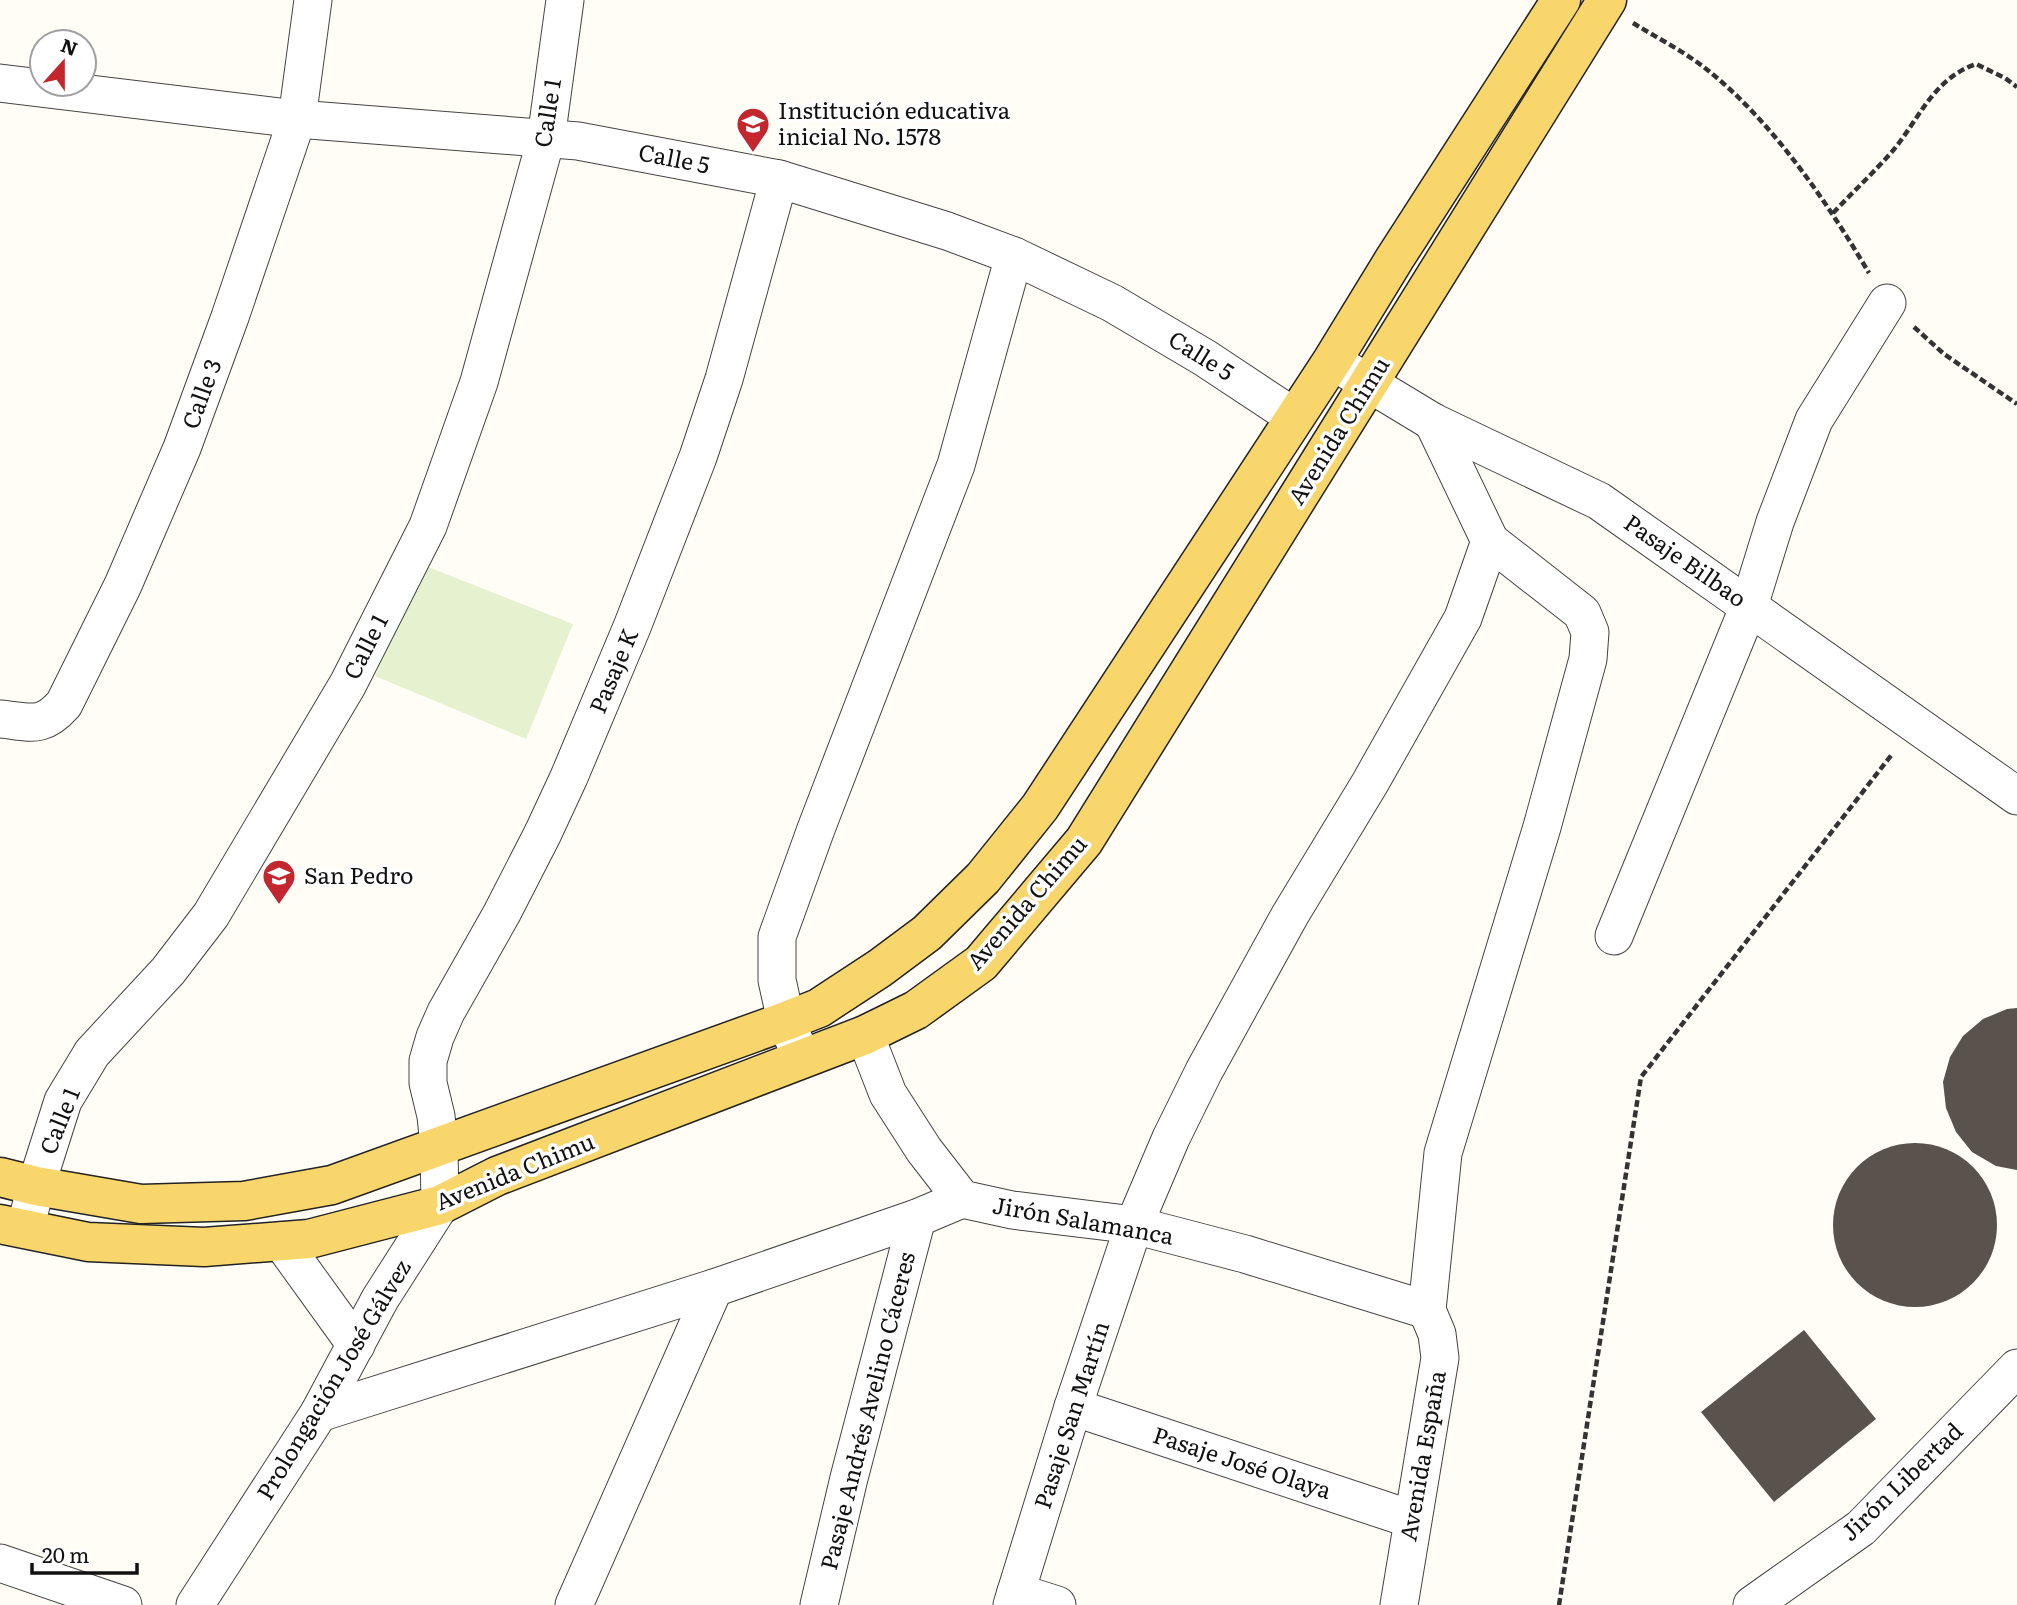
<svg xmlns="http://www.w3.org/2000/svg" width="2017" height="1605" font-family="Literata,serif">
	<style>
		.pitch { fill: #e6f2cf }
		.building { fill: #5a524d }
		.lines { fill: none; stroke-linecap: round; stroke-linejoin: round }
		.minor-casing { stroke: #444; stroke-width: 39 }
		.primary-casing { stroke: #222; stroke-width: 41 }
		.path { stroke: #333; stroke-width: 4.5; stroke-dasharray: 7 3.5; stroke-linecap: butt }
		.minor { stroke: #fff; stroke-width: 37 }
		.primary { stroke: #f9d66b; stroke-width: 38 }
		.labels { text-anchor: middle; stroke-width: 7; stroke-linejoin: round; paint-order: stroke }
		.poi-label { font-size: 23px; fill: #111; stroke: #fff; text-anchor: start }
		.street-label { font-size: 23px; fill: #111; stroke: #fff }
	</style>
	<rect width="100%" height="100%" fill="#fffdf5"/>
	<!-- pitch -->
	<path class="pitch" d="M423,565L573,624L526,739L375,676Z"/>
	<!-- building -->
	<g class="building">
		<path d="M2017,1008V1170L1996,1166L1972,1152L1956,1132L1946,1108L1943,1082L1950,1057L1963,1036L1983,1019L2007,1009Z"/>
		<circle cx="1915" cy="1225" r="82"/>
		<path d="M1804,1330L1876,1419L1774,1502L1701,1412Z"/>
	</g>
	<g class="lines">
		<defs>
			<g id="minor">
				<path d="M0,83L297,119L578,141L779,179L947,231L1014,256L1112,303L1205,358L1294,417"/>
				<path d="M1332,361L1433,422L1599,501L2017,796"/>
				<path d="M0,719C31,722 42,729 64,704L123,585L182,448L230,317L297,119L313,0"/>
				<path d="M1614,936L1749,606L1775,522L1814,420L1887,303"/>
				<path d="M865,1035L888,1094L924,1150L962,1199L1012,1210L1134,1225L1245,1254L1427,1310"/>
				<path d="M802,1059L786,1021L777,980V937L816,829L956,465L1014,256"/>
				<path d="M25,1229L36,1186L63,1101L92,1053L168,971L211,915L348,684L428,526L479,382L546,139L565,0"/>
				<path d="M281,1241L356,1345"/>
				<path d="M1073,1407L1411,1519"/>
				<path d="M319,1413L714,1288L917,1218L962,1199"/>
				<path d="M0,1563L123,1605"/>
				<path d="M1016,1592L1057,1605"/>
				<path d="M195,1605L319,1413L380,1299L440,1205L439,1146L436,1116L428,1083V1061L435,1037L446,1012L502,913L543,833L569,777L632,627L698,457L724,379L779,179"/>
				<path d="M574,1605L714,1288"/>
				<path d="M819,1605L849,1478L917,1218"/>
				<path d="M1012,1605L1073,1407L1134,1225L1171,1138L1204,1071L1290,915L1370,783L1463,618L1490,541L1433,422"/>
				<path d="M1399,1605L1440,1358L1437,1334L1427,1310L1443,1153L1542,827L1588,659L1590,632L1582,613L1490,541"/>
				<path d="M1752,1605L1861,1528L2017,1368"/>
			</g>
			<g id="primary">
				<path d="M0,1177L36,1186L141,1204L244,1201L332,1185L786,1021L819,1008L880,968L927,933L983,878L1040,807L1332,361L1395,258L1561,0"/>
				<path d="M0,1224L88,1242L204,1247L309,1239L440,1205L497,1176L865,1035L916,1010L981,963L1084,841L1607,0"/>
			</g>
		</defs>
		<!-- minor casing -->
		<use href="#minor" class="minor-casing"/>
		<!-- primary casing -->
		<use href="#primary" class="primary-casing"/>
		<!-- path -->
		<g class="path">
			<path d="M1633,23C1659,39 1687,53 1710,72C1774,124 1827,202 1869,273"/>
			<path d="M1833,213C1852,193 1872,174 1890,154C1919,121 1931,80 1976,64L2005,78L2017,87"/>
			<path d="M1914,327L1944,354L2017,404"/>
			<path d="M1559,1605L1641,1077L1893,753"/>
		</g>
		<!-- minor -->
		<use href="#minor" class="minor"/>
		<!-- primary -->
		<use href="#primary" class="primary"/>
	</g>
	<!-- icons -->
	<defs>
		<symbol id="school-pin" viewBox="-11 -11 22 30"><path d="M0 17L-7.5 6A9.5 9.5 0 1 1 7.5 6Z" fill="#c4262e" stroke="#fff"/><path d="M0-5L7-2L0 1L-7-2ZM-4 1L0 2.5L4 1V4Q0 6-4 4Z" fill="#fff"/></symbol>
	</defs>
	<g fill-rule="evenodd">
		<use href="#school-pin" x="734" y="105" width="38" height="52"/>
		<use href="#school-pin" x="260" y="857" width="38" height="52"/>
	</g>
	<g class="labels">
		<!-- poi labels -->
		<g class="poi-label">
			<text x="778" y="119">Institución educativa<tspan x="778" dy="26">inicial No. 1578</tspan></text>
			<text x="304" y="884">San Pedro</text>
		</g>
		<!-- street labels -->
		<g class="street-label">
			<text transform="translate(548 113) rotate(-81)" y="8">Calle 1</text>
			<text transform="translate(674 159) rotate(11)" y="8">Calle 5</text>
			<text transform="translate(1201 356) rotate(32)" y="8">Calle 5</text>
			<text transform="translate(202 394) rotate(-70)" y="8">Calle 3</text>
			<text transform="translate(1339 431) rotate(-58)" y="8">Avenida Chimu</text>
			<text transform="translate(1685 561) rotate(35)" y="8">Pasaje Bilbao</text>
			<text transform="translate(366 647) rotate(-63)" y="8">Calle 1</text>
			<text transform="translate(614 671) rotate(-67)" y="8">Pasaje K</text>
			<text transform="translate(1027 903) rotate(-49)" y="8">Avenida Chimu</text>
			<text transform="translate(60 1121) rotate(-68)" y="8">Calle 1</text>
			<text transform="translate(515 1172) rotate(-22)" y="8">Avenida Chimu</text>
			<text transform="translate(1083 1221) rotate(10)" y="8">Jirón Salamanca</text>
			<text transform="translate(334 1380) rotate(-59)" y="8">Prolongación José Gálvez</text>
			<text transform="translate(868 1411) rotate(-76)" y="8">Pasaje Andrés Avelino Cáceres</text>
			<text transform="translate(1072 1415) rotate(-72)" y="8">Pasaje San Martín</text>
			<text transform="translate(1423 1456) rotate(-80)" y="8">Avenida España</text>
			<text transform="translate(1242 1463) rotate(18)" y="8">Pasaje José Olaya</text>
			<text transform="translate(1902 1482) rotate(-44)" y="8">Jirón Libertad</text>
		</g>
	</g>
	<!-- north arrow -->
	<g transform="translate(63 63) rotate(21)"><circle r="33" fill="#ffffff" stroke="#a0a0a0" stroke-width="2"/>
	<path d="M0-5L12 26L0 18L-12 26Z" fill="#c4262e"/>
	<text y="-10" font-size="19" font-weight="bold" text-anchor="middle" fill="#111111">N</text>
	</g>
	<!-- scale -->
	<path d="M32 1563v10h105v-10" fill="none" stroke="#111111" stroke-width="3.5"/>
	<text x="42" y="1563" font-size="21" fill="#111111" stroke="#ffffff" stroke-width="5" paint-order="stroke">20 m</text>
</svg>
